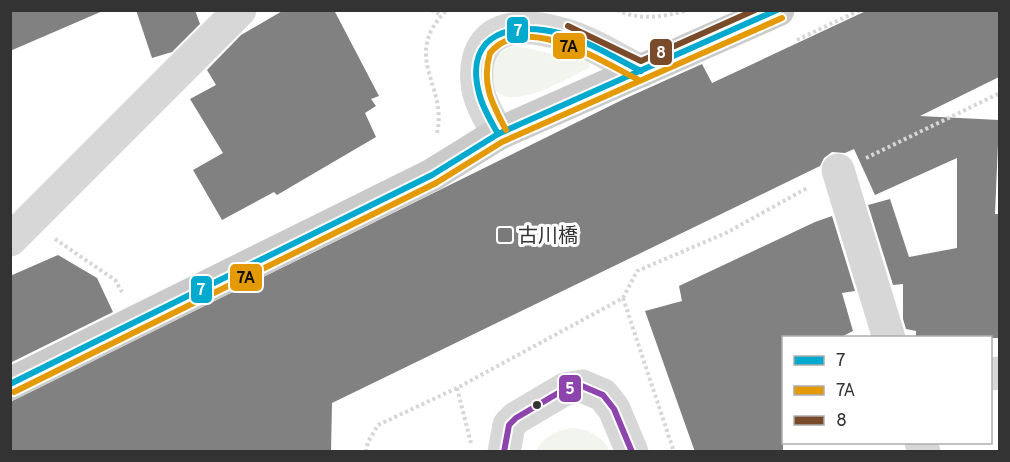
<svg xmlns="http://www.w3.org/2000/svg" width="1010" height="462" font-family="Overpass,'Noto Sans JP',sans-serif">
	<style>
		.green { fill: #f1f5ed }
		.building { fill: #818181 }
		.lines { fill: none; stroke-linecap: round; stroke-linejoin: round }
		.path { stroke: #d6d6d6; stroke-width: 4; stroke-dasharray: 3 3; stroke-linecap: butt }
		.minor { stroke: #d7d7d7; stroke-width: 33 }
		.major { stroke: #cacaca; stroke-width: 33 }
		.bus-1-casing { stroke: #fff; stroke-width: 10 }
		.bus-2-casing { stroke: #fff; stroke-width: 10 }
		.bus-3-casing { stroke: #fff; stroke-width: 10 }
		.bus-4-casing { stroke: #fff; stroke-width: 10 }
		.bus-1 { stroke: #00a9ce; stroke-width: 6 }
		.bus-2 { stroke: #e39a05; stroke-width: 6 }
		.bus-3 { stroke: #7a4b2a; stroke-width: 6 }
		.bus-4 { stroke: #8e44ad; stroke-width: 6 }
		.poi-dot { fill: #7a7a7a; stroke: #fff; stroke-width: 2 }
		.bus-dot { fill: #333; stroke: #fff; stroke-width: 2 }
		.labels { text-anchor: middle; stroke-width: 6; stroke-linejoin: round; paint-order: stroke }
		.poi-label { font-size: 20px; fill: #333; stroke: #fff; text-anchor: start }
		.line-badge { stroke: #fff; stroke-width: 2 }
		.badge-label { font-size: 16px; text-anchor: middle; font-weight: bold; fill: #fff }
		.pale-badge-label { font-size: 16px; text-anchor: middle; font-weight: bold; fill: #111 }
	</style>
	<rect width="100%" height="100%" fill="#fff"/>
	<!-- green -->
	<g class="green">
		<path d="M517,46L585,61L590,64L589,68C570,77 504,117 493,85C490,78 494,65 495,57L508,48Z"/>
		<path d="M571,428C588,429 601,435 610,451H536C543,437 555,431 571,428Z"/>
	</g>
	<!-- building -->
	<g class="building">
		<path d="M10,10H105L10,51Z"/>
		<path d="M136,10H195L200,24L172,52L152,58Z"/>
		<path d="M284,10H334L379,96L371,99L376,106L365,113L376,137L277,195L274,192L222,220L193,170L223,153L190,99L216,85L207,70L241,35Z"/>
		<path d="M868,10H999V77L920,116L999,120L995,214H999V338H916V331L906,329L903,319V284L893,285L868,205L890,199L909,257L957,248V158L875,195L854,149L845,153L832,152L824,158L820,166L332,403L331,452H10V402L624,99L702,64L712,83Z"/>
		<path d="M832,216L855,291L842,293L853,331L839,338H783V452H695L645,311L682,301L679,286L815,222Z"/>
		<path d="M58,255L97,278L113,312L10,363V276Z"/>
	</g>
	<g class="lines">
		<!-- path -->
		<g class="path">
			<path d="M431,10L442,15"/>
			<path d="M617,10C641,21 663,17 688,10"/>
			<path d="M797,40L860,10"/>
			<path d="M437,133C448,85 400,56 447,10"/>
			<path d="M866,158L1000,93"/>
			<path d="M55,239L115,280L122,292"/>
			<path d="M623,298L674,452"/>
			<path d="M457,388L471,443"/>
			<path d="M366,452L368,442L378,425L457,388L623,298L637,271L726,233L809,187"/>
		</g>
		<!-- minor -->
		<g class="minor">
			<path d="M498,134C490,119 478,100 477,83C472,25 519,21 562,34C589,41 616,59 641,71"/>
			<path d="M838,170L889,338"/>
			<path d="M10,240L240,10"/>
			<path d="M990,374L1000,373"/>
			<path d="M921,442L924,452"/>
			<path d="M504,452L509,425L516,418L565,389L582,386L603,395L614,409L632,452"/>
		</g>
		<!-- major -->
		<path class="major" d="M10,384L432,175L498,134L778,10"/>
		<defs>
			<g id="bus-1">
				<path d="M498,134C491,121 482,107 479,93C463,31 516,21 562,34C590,42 615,58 641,71"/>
				<path d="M10,384L432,175L498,134L777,10"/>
			</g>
			<g id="bus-2">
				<path d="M506,130C492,104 481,83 490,53C524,11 601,61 637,79"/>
				<path d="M14,392L436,183L502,142L782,18"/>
			</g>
			<path id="bus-3" d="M568,26L641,61L755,10"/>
			<path id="bus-4" d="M504,452L509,425L516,418L565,389L582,386L603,395L614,409L632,452"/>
		</defs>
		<!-- bus-1 casing -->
		<use href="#bus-1" class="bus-1-casing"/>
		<!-- bus-2 casing -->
		<use href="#bus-2" class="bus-2-casing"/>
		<!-- bus-3 casing -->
		<use href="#bus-3" class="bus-3-casing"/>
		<!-- bus-4 casing -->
		<use href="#bus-4" class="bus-4-casing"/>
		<!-- bus-1 -->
		<use href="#bus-1" class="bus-1"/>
		<!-- bus-2 -->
		<use href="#bus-2" class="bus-2"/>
		<!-- bus-3 -->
		<use href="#bus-3" class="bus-3"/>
		<!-- bus-4 -->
		<use href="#bus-4" class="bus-4"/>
	</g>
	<!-- markers -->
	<rect class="poi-dot" x="497" y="227" width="16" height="16" rx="3"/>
	<circle class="bus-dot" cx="537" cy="405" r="5"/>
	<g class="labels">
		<!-- poi labels -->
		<g class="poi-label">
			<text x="518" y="242">古川橋</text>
		</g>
	</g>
	<g class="line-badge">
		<rect x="506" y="16" width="23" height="28" rx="6" fill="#00a9ce"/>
		<rect x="552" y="32" width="34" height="28" rx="6" fill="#e39a05"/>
		<rect x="649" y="38" width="24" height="28" rx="6" fill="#7a4b2a"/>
		<rect x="229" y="263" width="34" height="29" rx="6" fill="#e39a05"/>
		<rect x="190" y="275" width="23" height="29" rx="6" fill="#00a9ce"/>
		<rect x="558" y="374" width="24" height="29" rx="6" fill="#8e44ad"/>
	</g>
	<g class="badge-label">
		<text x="518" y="36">7</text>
		<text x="661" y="58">8</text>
		<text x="201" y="295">7</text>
		<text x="570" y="394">5</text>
	</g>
	<g class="pale-badge-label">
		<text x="569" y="52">7A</text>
		<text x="246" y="283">7A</text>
	</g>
	<!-- border -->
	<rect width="1010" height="462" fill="none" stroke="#333333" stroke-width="24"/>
	<!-- legend -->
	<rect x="782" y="336" width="210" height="108" fill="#ffffff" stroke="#adadad" stroke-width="1.5"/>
	<rect x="794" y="356" width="30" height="9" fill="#00a9ce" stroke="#adadad" stroke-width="1.5"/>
	<text x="836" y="366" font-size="18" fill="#333333">7</text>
	<rect x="794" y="386" width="30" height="9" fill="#e39a05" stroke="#adadad" stroke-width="1.5"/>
	<text x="836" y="396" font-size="18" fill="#333333">7A</text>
	<rect x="794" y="416" width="30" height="9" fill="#7a4b2a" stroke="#adadad" stroke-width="1.5"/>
	<text x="836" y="426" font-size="18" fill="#333333">8</text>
</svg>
